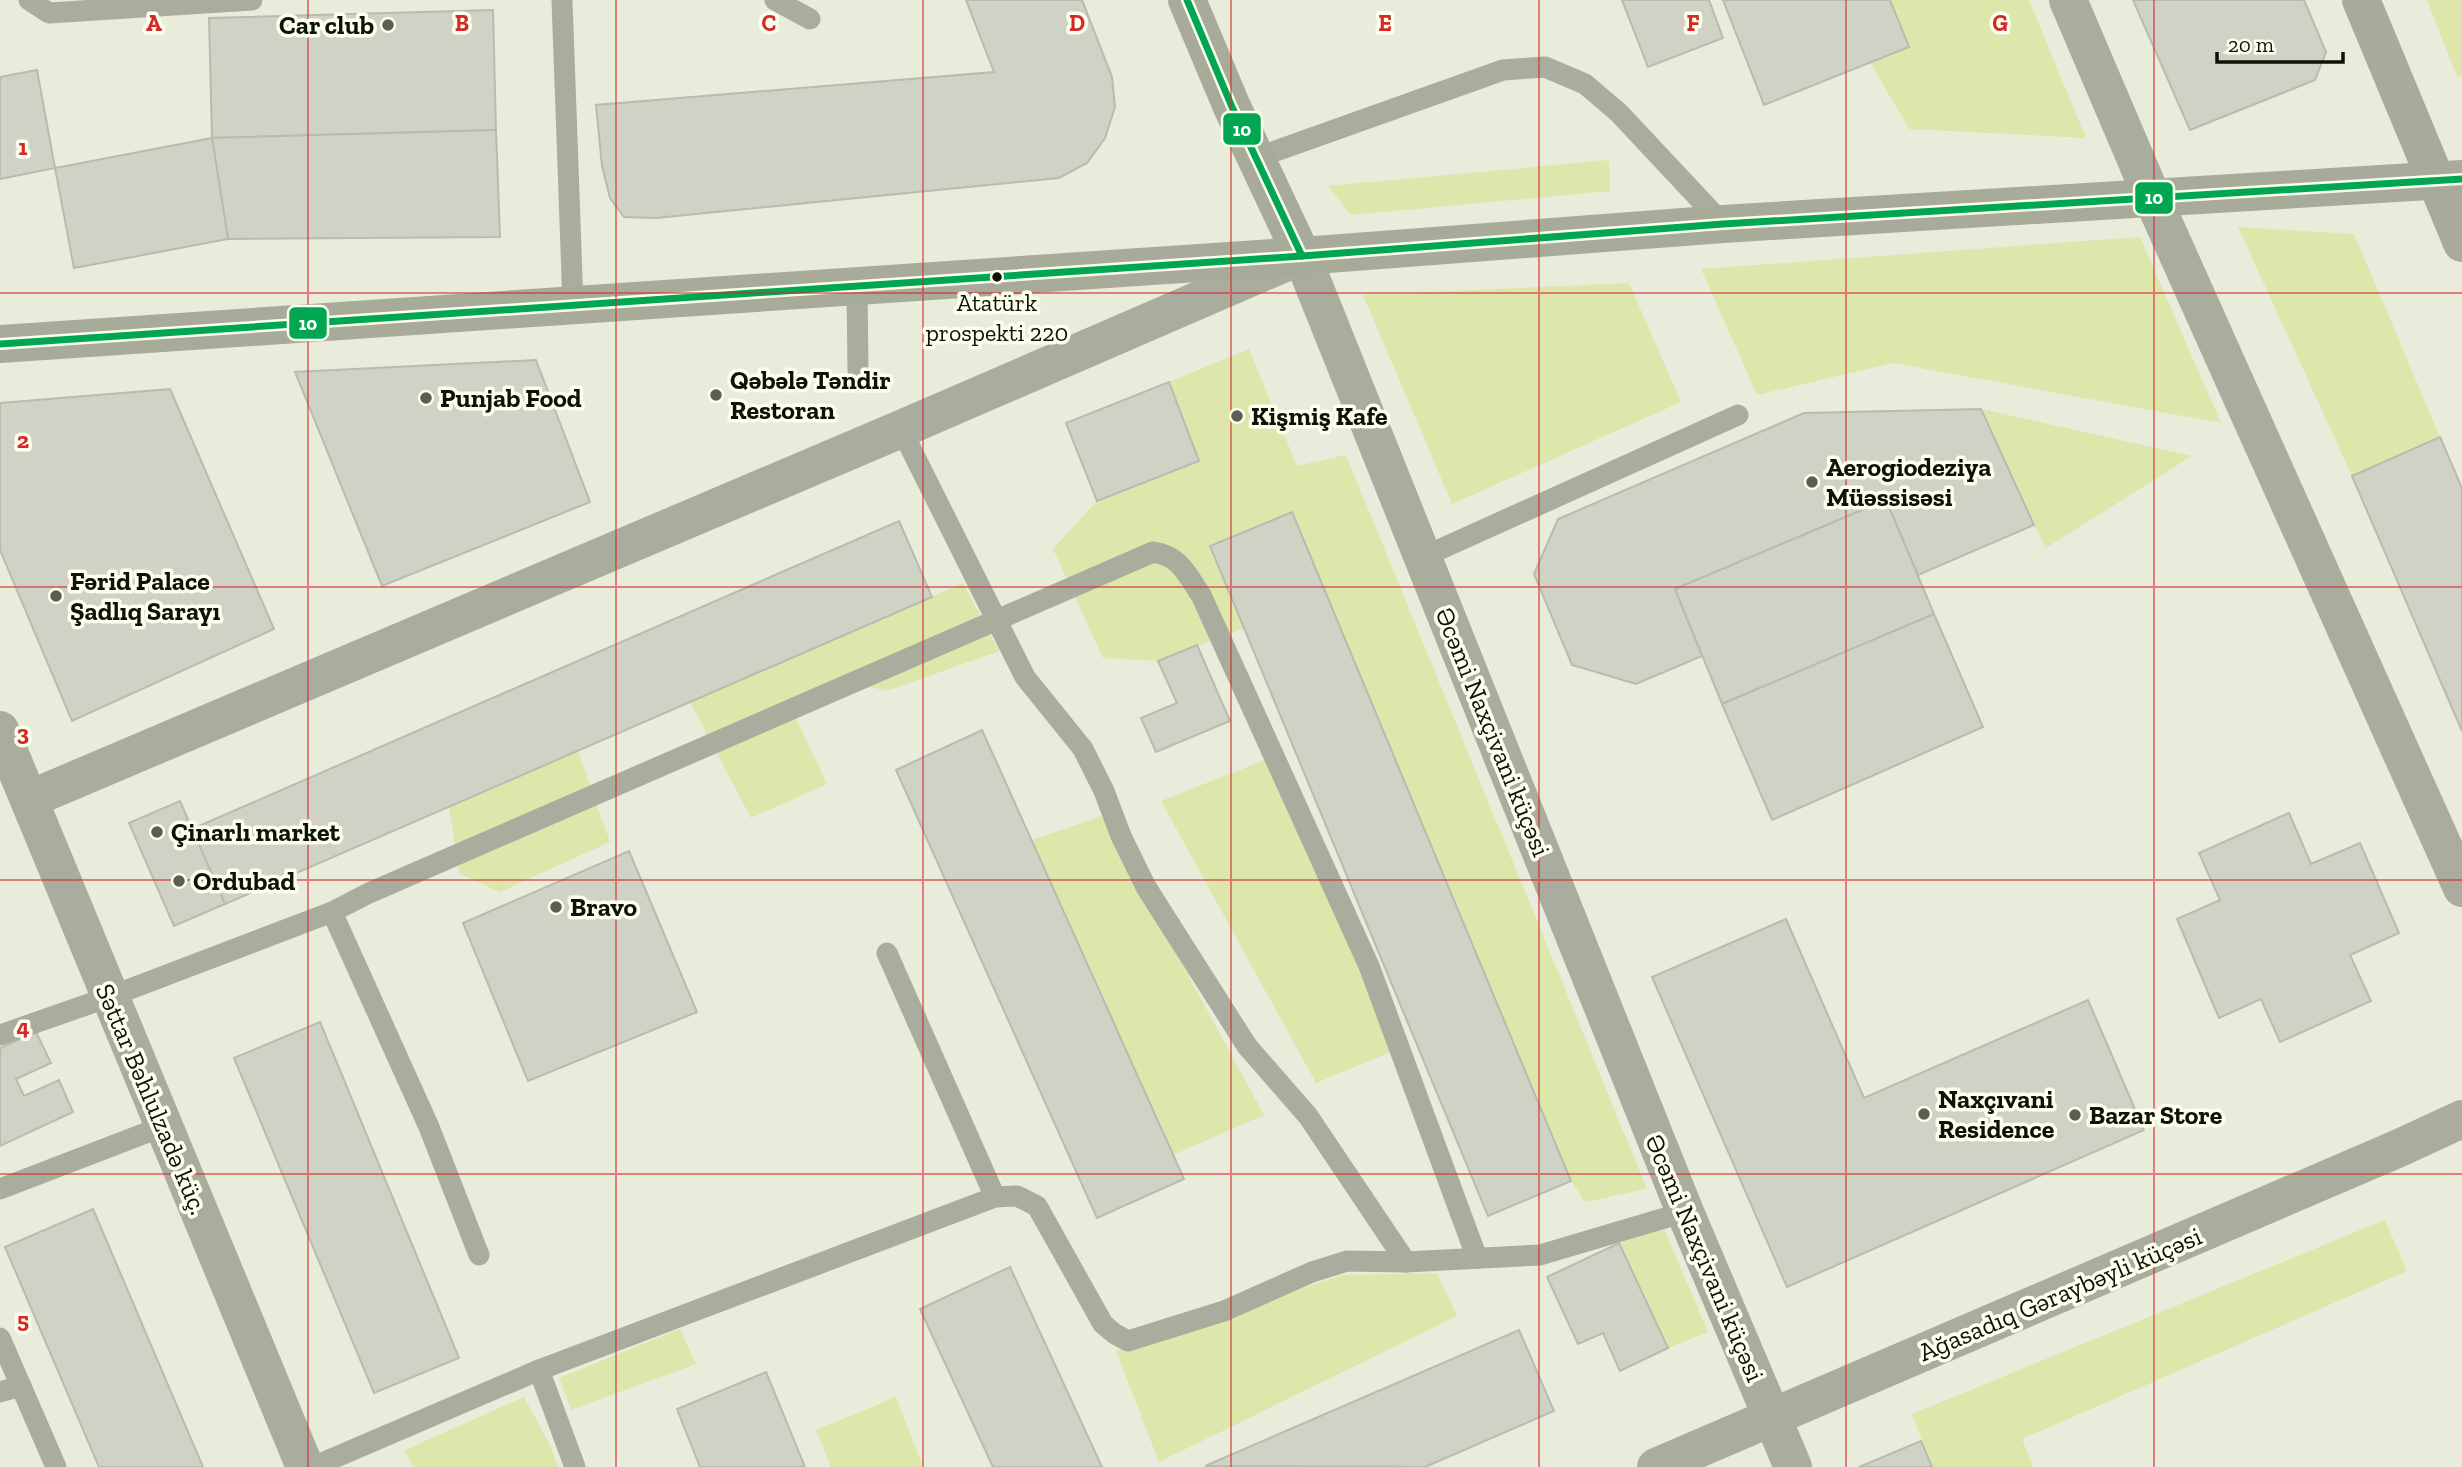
<svg xmlns="http://www.w3.org/2000/svg" width="2462" height="1467" font-family="'Zilla Slab',serif">
	<style>
		.green { fill: #dde6ab }
		.building { fill: #d0d2c5; stroke: #b9bbae; stroke-width: 2 }
		.lines { fill: none; stroke-linecap: round; stroke-linejoin: round }
		.service { stroke: #aaad9e; stroke-width: 21 }
		.minor { stroke: #aaad9e; stroke-width: 38 }
		.tertiary { stroke: #aaad9e; stroke-width: 38 }
		.secondary { stroke: #a8ab9a; stroke-width: 38 }
		.bus-1-casing { stroke: #fbffec; stroke-width: 12 }
		.bus-1 { stroke: #00a651; stroke-width: 7 }
		.grid { fill: none; stroke: #d62828; stroke-width: 2; stroke-opacity: 0.55 }
		.poi-dot { fill: #5c5e51; stroke: #fbffec; stroke-width: 2.5 }
		.bus-dot { fill: #101107; stroke: #fbffec; stroke-width: 2.5 }
		.labels { text-anchor: middle; stroke-width: 7; stroke-linejoin: round; paint-order: stroke }
		.bus-label { font-size: 24px; fill: #101107; stroke: #fbffec }
		.poi-label { font-size: 26px; font-weight: bold; fill: #101107; stroke: #fbffec; text-anchor: start }
		.street-label { font-size: 26px; fill: #101107; stroke: #fbffec }
		.grid-label { font-size: 23px; text-anchor: middle; font-weight: bold; fill: #d62828; stroke: #fbffec; stroke-width: 7; stroke-linejoin: round; paint-order: stroke }
		.line-badge { stroke: #fbffec; stroke-width: 2.5 }
		.badge-label { font-size: 19px; text-anchor: middle; font-weight: bold; fill: #fff }
	</style>
	<rect width="100%" height="100%" fill="#e9ecdb"/>
	<!-- green -->
	<g class="green">
		<path d="M1890,0H2029L2086,138L1909,129L1870,62L1909,46Z"/>
		<path d="M2427,0H2462V76L2457,77Z"/>
		<path d="M1609,160L1610,191L1351,215L1328,186Z"/>
		<path d="M2238,227L2354,234L2440,437L2352,476Z"/>
		<path d="M2140,237L2221,423L1893,363L1757,395L1701,269Z"/>
		<path d="M1629,283L1681,402L1452,504L1363,295Z"/>
		<path d="M1249,349L1297,466L1346,455L1647,1189L1585,1202L1571,1181L1210,546L1244,628L1158,661L1103,658L1053,549L1097,501L1199,461L1169,382Z"/>
		<path d="M1982,409L2192,456L2046,548L2034,525Z"/>
		<path d="M963,583L999,651L887,691L866,686L796,718L827,784L751,818L690,702Z"/>
		<path d="M578,751L610,842L500,892L460,874L449,807Z"/>
		<path d="M1270,758L1393,1051L1316,1083L1161,801Z"/>
		<path d="M1102,816L1264,1115L1173,1155L1032,840Z"/>
		<path d="M2385,1220L2407,1271L2022,1439L2033,1467H1932L1912,1414Z"/>
		<path d="M1664,1229L1708,1332L1668,1348L1619,1243Z"/>
		<path d="M1437,1273L1457,1316L1159,1462L1116,1351L1342,1275Z"/>
		<path d="M680,1329L696,1364L571,1410L559,1378Z"/>
		<path d="M524,1397L550,1445L558,1467H413L405,1450Z"/>
		<path d="M896,1397L923,1467H831L816,1430Z"/>
	</g>
	<!-- building -->
	<g class="building">
		<path d="M966,0H1082L1112,77L1115,107L1105,138L1087,163L1059,178L656,218L624,217L610,198L602,166L596,105L994,72Z"/>
		<path d="M1622,0H1709L1723,38L1648,67Z"/>
		<path d="M1723,0H1890L1909,47L1764,105Z"/>
		<path d="M2133,0H2304L2326,52L2315,80L2190,130Z"/>
		<path d="M493,10L496,130L212,138L209,18Z"/>
		<path d="M37,70L55,168L0,179V77Z"/>
		<path d="M496,130L500,237L228,239L212,138Z"/>
		<path d="M212,138L228,239L74,268L55,168Z"/>
		<path d="M536,360L590,502L382,586L295,372Z"/>
		<path d="M1169,382L1199,461L1097,501L1066,423Z"/>
		<path d="M170,389L274,629L72,721L0,550V403Z"/>
		<path d="M1981,409L2034,525L1918,575L1886,500L1675,589L1702,656L1636,684L1572,665L1534,574L1558,519L1804,413Z"/>
		<path d="M2440,437L2462,488V731L2352,476Z"/>
		<path d="M1886,500L1934,614L1722,704L1675,589Z"/>
		<path d="M1292,512L1571,1181L1488,1216L1210,546Z"/>
		<path d="M899,521L932,597L225,904L192,829Z"/>
		<path d="M1934,614L1983,727L1772,820L1722,704Z"/>
		<path d="M1197,645L1230,721L1156,752L1141,718L1177,703L1158,661Z"/>
		<path d="M982,730L1184,1179L1097,1218L896,770Z"/>
		<path d="M180,801L225,904L174,926L129,823Z"/>
		<path d="M2289,813L2311,864L2360,843L2399,933L2350,955L2371,1001L2280,1042L2261,999L2219,1018L2177,919L2220,900L2199,853Z"/>
		<path d="M629,851L697,1012L528,1081L463,923Z"/>
		<path d="M1786,919L1864,1098L2088,1000L2144,1130L1787,1287L1652,977Z"/>
		<path d="M320,1022L459,1358L374,1393L234,1058Z"/>
		<path d="M36,1032L51,1063L16,1079L24,1096L59,1080L73,1112L0,1146V1048Z"/>
		<path d="M93,1209L203,1467H99L5,1247Z"/>
		<path d="M1619,1243L1668,1348L1620,1371L1603,1333L1578,1344L1547,1277Z"/>
		<path d="M1010,1267L1102,1467H993L920,1309Z"/>
		<path d="M1519,1330L1554,1411L1425,1467L1205,1466Z"/>
		<path d="M766,1372L805,1467H700L677,1409Z"/>
		<path d="M1921,1441L1932,1467H1859Z"/>
	</g>
	<g class="lines">
		<!-- service -->
		<g class="service">
			<path d="M29,0L49,13L252,0"/>
			<path d="M562,0L573,305"/>
			<path d="M775,0L810,19"/>
			<path d="M1256,158L1503,70L1545,67L1585,84L1619,113L1723,224"/>
			<path d="M857,286L858,372"/>
			<path d="M901,429L1025,677L1083,749L1104,791L1121,836L1146,887L1247,1046L1308,1116L1406,1262"/>
			<path d="M1423,557L1738,415"/>
			<path d="M887,953L995,1197"/>
			<path d="M0,1035L109,997L332,912"/>
			<path d="M0,1189L164,1126"/>
			<path d="M479,1255L429,1127L332,912L369,893L1153,552C1180,556 1186,573 1201,595L1369,966L1477,1258"/>
			<path d="M0,1338L56,1467"/>
			<path d="M539,1370L575,1467"/>
			<path d="M0,1392L21,1386"/>
			<path d="M313,1467L539,1370L995,1197L1017,1196L1037,1206L1103,1324L1115,1334L1128,1341L1224,1311L1312,1272L1347,1261L1406,1262L1540,1255L1685,1212"/>
		</g>
		<!-- minor -->
		<g class="minor">
			<path d="M2068,0L2152,197L2462,888"/>
			<path d="M0,730L305,1467"/>
			<path d="M30,799L901,429L1296,258"/>
			<path d="M1656,1467L2397,1149L2462,1119"/>
		</g>
		<!-- tertiary -->
		<path class="tertiary" d="M1302,256L1685,1212L1793,1467"/>
		<!-- secondary -->
		<g class="secondary">
			<path d="M1187,0L1232,107L1302,256"/>
			<path d="M2361,0L2462,243"/>
			<path d="M0,344L1302,256L1723,224L2462,179"/>
		</g>
		<defs>
			<g id="bus-1">
				<path d="M1187,0L1232,107L1302,256"/>
				<path d="M0,344L1302,256L1723,224L2462,179"/>
			</g>
		</defs>
		<!-- bus-1 casing -->
		<use href="#bus-1" class="bus-1-casing"/>
		<!-- bus-1 -->
		<use href="#bus-1" class="bus-1"/>
	</g>
	<!-- grid -->
	<path class="grid" d="M308,0V1467M616,0V1467M923,0V1467M1231,0V1467M1539,0V1467M1846,0V1467M2154,0V1467M0,293H2462M0,587H2462M0,880H2462M0,1174H2462"/>
	<!-- markers -->
	<g class="poi-dot">
		<circle cx="388" cy="25" r="7"/>
		<circle cx="716" cy="395" r="7"/>
		<circle cx="426" cy="398" r="7"/>
		<circle cx="1237" cy="416" r="7"/>
		<circle cx="1812" cy="482" r="7"/>
		<circle cx="56" cy="596" r="7"/>
		<circle cx="157" cy="832" r="7"/>
		<circle cx="179" cy="881" r="7"/>
		<circle cx="556" cy="907" r="7"/>
		<circle cx="1924" cy="1114" r="7"/>
		<circle cx="2075" cy="1115" r="7"/>
	</g>
	<circle class="bus-dot" cx="997" cy="277" r="6"/>
	<g class="labels">
		<!-- bus labels -->
		<g class="bus-label">
			<text x="997" y="311">Atatürk<tspan x="997" dy="30">prospekti 220</tspan></text>
		</g>
		<!-- poi labels -->
		<g class="poi-label">
			<text x="374" y="34" text-anchor="end">Car club</text>
			<text x="730" y="389">Qəbələ Təndir<tspan x="730" dy="30">Restoran</tspan></text>
			<text x="440" y="407">Punjab Food</text>
			<text x="1251" y="425">Kişmiş Kafe</text>
			<text x="1826" y="476">Aerogiodeziya<tspan x="1826" dy="30">Müəssisəsi</tspan></text>
			<text x="70" y="590">Fərid Palace<tspan x="70" dy="30">Şadlıq Sarayı</tspan></text>
			<text x="171" y="841">Çinarlı market</text>
			<text x="193" y="890">Ordubad</text>
			<text x="570" y="916">Bravo</text>
			<text x="1938" y="1108">Naxçıvani<tspan x="1938" dy="30">Residence</tspan></text>
			<text x="2089" y="1124">Bazar Store</text>
		</g>
		<!-- street labels -->
		<g class="street-label">
			<text transform="translate(1493 732) rotate(68)" y="9">Əcəmi Naxçivani küçəsi</text>
			<text transform="translate(152 1099) rotate(67)" y="9">Səttar Bəhlulzadə küç.</text>
			<text transform="translate(1705 1258) rotate(67)" y="9">Əcəmi Naxçivani küçəsi</text>
			<text transform="translate(2060 1294) rotate(-23)" y="9">Ağasadıq Gəraybəyli küçəsi</text>
		</g>
	</g>
	<g class="grid-label">
		<text x="154" y="31">A</text>
		<text x="462" y="31">B</text>
		<text x="769" y="31">C</text>
		<text x="1077" y="31">D</text>
		<text x="1385" y="31">E</text>
		<text x="1693" y="31">F</text>
		<text x="2000" y="31">G</text>
		<text x="23" y="155">1</text>
		<text x="23" y="448">2</text>
		<text x="23" y="741">3</text>
		<text x="23" y="1035">4</text>
		<text x="23" y="1328">5</text>
	</g>
	<g class="line-badge">
		<rect x="1222" y="112" width="40" height="34" rx="7" fill="#00a651"/>
		<rect x="2134" y="181" width="40" height="34" rx="7" fill="#00a651"/>
		<rect x="288" y="306" width="40" height="34" rx="7" fill="#00a651"/>
	</g>
	<g class="badge-label">
		<text x="1242" y="136">10</text>
		<text x="2154" y="204">10</text>
		<text x="308" y="330">10</text>
	</g>
	<!-- scale -->
	<path d="M2217 52v10h126v-10" fill="none" stroke="#101107" stroke-width="3.5"/>
	<text x="2228" y="52" font-size="21" fill="#101107" stroke="#fbffec" stroke-width="5" paint-order="stroke">20 m</text>
</svg>
